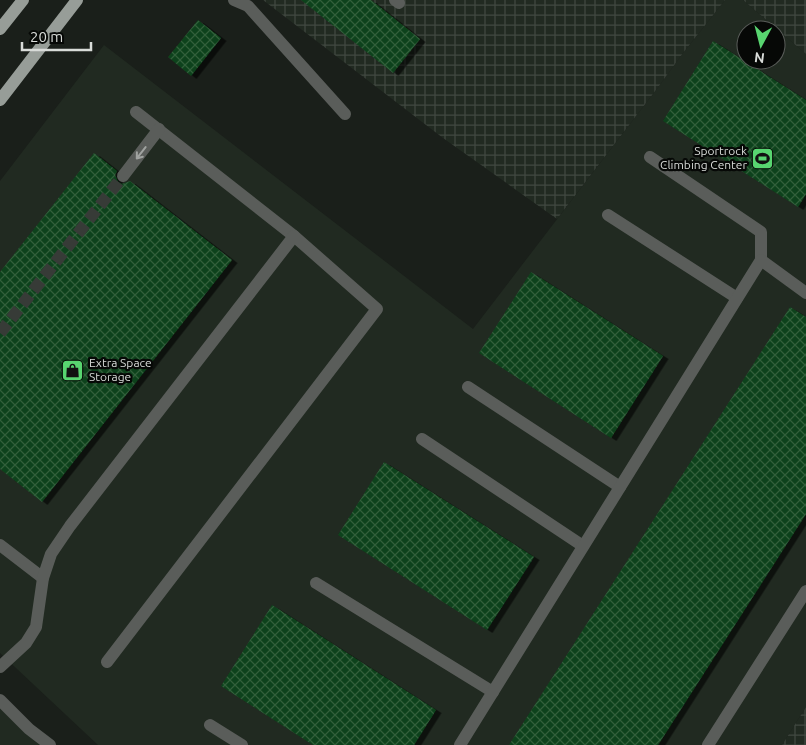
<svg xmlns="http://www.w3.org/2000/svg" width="806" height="745" font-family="Ubuntu,sans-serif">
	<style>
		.built { fill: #212a21; fill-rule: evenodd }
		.industrial { fill: url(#industrial-grid) }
		.building { fill: url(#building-cross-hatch); filter: url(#shadow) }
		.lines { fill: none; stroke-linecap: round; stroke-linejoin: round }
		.minor-tunnel { stroke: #373b37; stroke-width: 12; stroke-dasharray: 12 6; stroke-linecap: butt }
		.minor { stroke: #5a5d5a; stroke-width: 12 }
		.major { stroke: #979d98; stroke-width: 12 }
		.oneway { stroke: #a0a3a0 }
		.labels { text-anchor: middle; stroke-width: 4.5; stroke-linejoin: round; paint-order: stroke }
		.poi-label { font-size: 12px; fill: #d9dcd9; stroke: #060806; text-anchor: end }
	</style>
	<defs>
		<pattern id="industrial-grid" width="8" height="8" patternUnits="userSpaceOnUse" patternTransform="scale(1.25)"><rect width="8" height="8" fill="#212a21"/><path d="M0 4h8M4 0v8" fill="none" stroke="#414841"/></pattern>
		<pattern id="building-cross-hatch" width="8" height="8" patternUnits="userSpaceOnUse" patternTransform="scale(1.25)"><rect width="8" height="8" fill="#0e431a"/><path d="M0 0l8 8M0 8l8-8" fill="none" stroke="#305e3b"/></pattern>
		<filter id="shadow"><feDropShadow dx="5.5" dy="3" stdDeviation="0" flood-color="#0009"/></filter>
	</defs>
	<rect width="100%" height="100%" fill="#1a1f1a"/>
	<!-- built -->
	<g class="built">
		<path d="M725,0H743L806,54V707L782,745H98L0,653V181L104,45L473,329L659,86L683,53ZM746,30H776V60H746Z"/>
		<path d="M0,700L50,745H0Z"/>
	</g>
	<!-- industrial -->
	<g class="industrial">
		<path d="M263,0H725L683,53L659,86L557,219L443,138Z"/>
		<path d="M743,0H806V54Z"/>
		<path d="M806,707V745H782Z"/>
	</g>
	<!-- building -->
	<g class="building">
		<path d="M301,0H371L420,39L393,73Z"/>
		<path d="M198,20L221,38L191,76L168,57Z"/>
		<path d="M713,41L806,100V194L798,207L663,121Z"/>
		<path d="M94,153L117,171L115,175L118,182L122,184L130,181L232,260L42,502L0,469V272Z"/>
		<path d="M531,272L663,356L611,438L479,353Z"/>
		<path d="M790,307L806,317V514L658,745H509Z"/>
		<path d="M384,462L534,557L487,630L338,535Z"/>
		<path d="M272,605L436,710L414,745H313L221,686Z"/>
	</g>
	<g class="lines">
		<!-- minor-tunnel -->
		<path class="minor-tunnel" d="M0,333L123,176"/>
		<!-- minor -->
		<g class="minor">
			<path d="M234,0L248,6L345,114"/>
			<path d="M395,0L399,3"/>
			<path d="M136,112L294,236"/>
			<path d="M650,157L761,232V260"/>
			<path d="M123,176L159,129"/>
			<path d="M608,215L737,298"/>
			<path d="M468,387L620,487"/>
			<path d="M422,439L583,546"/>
			<path d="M0,545L43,578"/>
			<path d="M316,583L493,692"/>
			<path d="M0,667L26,643L36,627L43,578L51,554L70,526L294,236L377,309L107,662"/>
			<path d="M0,700L29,729L50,745"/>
			<path d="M210,725L242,745"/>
			<path d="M460,745L761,260L806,293"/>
			<path d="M708,745L806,591"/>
		</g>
		<!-- major -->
		<g class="major">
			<path d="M0,29L23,0"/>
			<path d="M0,100L77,0"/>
		</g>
	</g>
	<!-- one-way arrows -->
	<defs><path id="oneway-shaft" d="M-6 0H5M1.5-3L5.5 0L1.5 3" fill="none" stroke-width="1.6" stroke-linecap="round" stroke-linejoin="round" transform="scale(1.25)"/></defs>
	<use class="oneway" href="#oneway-shaft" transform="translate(141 153) rotate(128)"/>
	<!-- icons -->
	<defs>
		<symbol id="stadium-square" viewBox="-11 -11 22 22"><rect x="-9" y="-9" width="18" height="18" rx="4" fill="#58d570" stroke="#060806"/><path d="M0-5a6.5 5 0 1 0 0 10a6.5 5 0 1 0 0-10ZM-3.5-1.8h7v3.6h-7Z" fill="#111"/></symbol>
		<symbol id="shop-square" viewBox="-11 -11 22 22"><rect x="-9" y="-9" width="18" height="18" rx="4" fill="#58d570" stroke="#060806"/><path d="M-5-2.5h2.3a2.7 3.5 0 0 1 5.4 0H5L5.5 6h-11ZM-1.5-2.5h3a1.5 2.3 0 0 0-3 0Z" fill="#111"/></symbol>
	</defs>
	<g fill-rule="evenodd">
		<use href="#stadium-square" x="750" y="146" width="25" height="25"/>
		<use href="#shop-square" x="60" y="358" width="25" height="25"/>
	</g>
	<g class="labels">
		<!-- poi labels -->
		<g class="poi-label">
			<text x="747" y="155">Sportrock<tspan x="747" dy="14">Climbing Center</tspan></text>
			<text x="89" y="367" text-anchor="start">Extra Space<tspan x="89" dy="14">Storage</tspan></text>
		</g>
	</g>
	<!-- north arrow -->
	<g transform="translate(761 45) rotate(187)"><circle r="24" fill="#060806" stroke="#5a5d5a"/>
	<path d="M0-4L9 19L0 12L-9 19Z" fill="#58d570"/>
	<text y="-8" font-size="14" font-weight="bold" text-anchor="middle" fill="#d9dcd9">N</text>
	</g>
	<!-- scale -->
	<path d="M22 42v8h69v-8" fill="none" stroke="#d9dcd9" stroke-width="2.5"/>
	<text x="30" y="42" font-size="15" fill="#d9dcd9" stroke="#060806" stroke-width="4" paint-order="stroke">20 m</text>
</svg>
